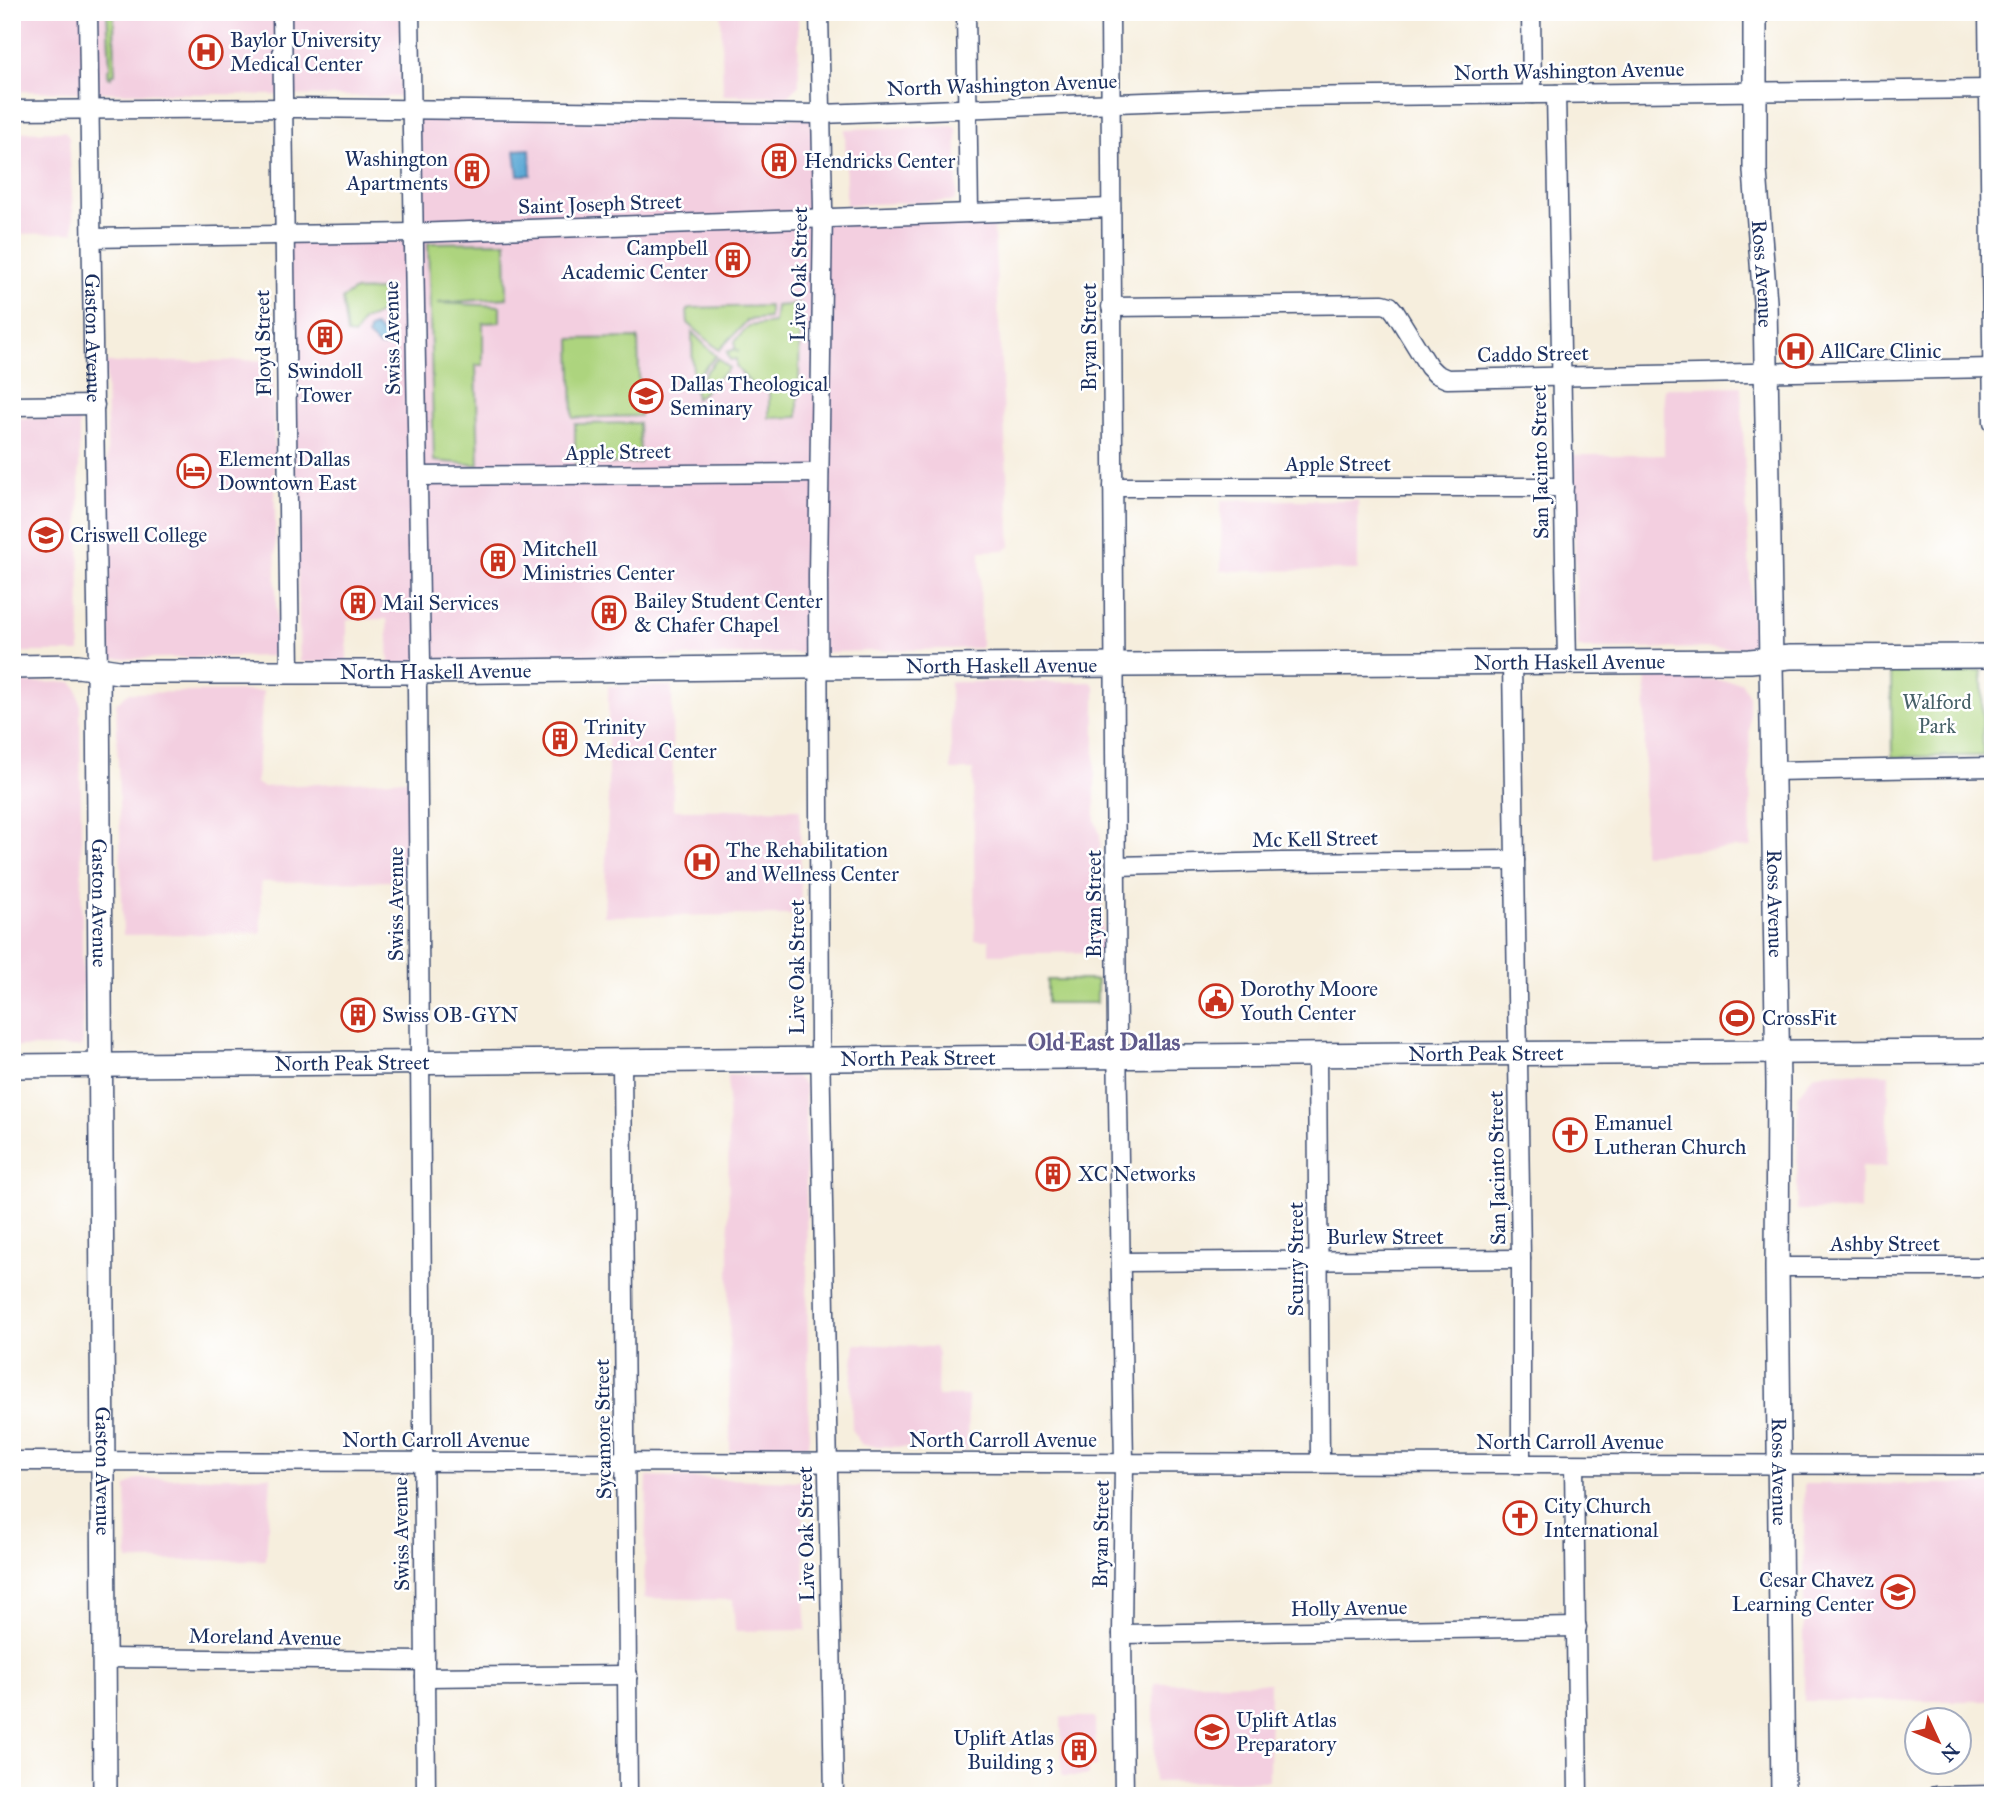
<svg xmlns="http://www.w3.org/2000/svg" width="2005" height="1808" font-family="'IM FELL Great Primer',serif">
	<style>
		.built { fill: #f3cfe0 }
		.green { fill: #add47e; stroke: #64826e; stroke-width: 2 }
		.water { fill: #5eaad6; stroke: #3c6c9a; stroke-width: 2 }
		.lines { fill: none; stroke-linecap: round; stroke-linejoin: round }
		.minor-casing { stroke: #3c4c71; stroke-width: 21 }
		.major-casing { stroke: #3c4c71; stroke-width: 26 }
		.minor { stroke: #fff; stroke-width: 18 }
		.major { stroke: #fff; stroke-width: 23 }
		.labels { text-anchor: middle; stroke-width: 5; stroke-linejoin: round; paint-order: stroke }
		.poi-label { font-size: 21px; fill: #1b2f5e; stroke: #fff; text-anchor: start }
		.street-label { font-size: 21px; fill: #1b2f5e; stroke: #fff }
		.park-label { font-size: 21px; fill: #476168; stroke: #fff }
		.quarter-label { font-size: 24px; font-weight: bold; fill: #605a8b; stroke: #fff }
	</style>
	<rect width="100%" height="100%" fill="#fff"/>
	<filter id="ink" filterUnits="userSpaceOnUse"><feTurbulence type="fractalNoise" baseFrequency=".0143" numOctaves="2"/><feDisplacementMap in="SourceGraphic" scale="14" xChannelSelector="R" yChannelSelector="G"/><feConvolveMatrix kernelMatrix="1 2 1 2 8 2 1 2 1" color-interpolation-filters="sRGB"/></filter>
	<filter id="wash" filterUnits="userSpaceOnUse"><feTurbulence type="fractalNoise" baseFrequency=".00686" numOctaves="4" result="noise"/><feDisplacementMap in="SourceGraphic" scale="28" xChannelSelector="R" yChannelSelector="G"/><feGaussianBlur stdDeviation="1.57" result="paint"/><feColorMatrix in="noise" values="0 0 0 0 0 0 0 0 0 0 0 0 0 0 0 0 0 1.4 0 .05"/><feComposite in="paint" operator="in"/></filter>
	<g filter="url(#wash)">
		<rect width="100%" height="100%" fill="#f6eedd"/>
		<!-- built -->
		<g class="built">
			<path d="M12,12H401L400,97L12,91Z"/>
			<path d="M721,12H798L799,85L788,96L723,95Z"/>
			<path d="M414,118H811V129H821L823,219L993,212L1011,547L1006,548V550L980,551L981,648L389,665L387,619L347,620V663L300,662L288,243L418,241Z"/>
			<path d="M955,126L957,132V195L954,201L846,205L845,129Z"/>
			<path d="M65,131L69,137L74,233L12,234V132Z"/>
			<path d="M273,360L277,656L110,659L106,363Z"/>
			<path d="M1741,386L1753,640L1747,648L1584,649L1578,647L1572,455H1664V388Z"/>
			<path d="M12,418L79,419L80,652H12Z"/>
			<path d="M1221,500H1358V570L1221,571Z"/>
			<path d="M1646,674L1741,682L1749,696L1751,847L1643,854Z"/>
			<path d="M72,682L77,689L80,704L83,1043L80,1047H12V794L17,793V764H12V683Z"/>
			<path d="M950,682H1091L1095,686V820L1100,835L1103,952L989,954V940H975L973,770H951Z"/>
			<path d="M608,686H672L673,810L800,809L801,915L604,916L608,810Z"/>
			<path d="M263,691L256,783L262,787L409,779L411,881L261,882V933L123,935L116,703L128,693Z"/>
			<path d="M1829,1072L1889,1074L1887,1167L1861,1166L1860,1211L1797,1210L1798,1095L1813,1075Z"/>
			<path d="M728,1075L795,1076L805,1085L809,1445L730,1451Z"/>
			<path d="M855,1344L935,1347L938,1354L937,1396H968L967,1451L862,1445L852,1431L851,1384Z"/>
			<path d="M271,1476L266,1560L128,1561L126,1487L137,1479Z"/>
			<path d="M647,1477L803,1481L806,1630L735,1631L733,1600L644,1598Z"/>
			<rect x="1804" y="1484" width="189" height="217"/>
			<path d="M1154,1683H1270L1269,1781L1154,1782Z"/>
			<path d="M1061,1717H1095L1096,1766H1089V1776H1062Z"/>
		</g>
		<!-- green -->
		<g class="green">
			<path d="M107,12H114L115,74H111V78L108,77V69L110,68Z"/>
			<path d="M506,242L507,298L438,303L500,306V322L483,323V365H476L479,465L434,461L428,243Z"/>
			<path d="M382,290L385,301L384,310L375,316L363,320L355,335L347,334L342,299L353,291Z"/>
			<path d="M800,304L799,384L753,386L736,367V359L730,360L727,352L735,349L739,352L735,348V341L749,326L774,323L776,306Z"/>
			<path d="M769,306V318L748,320L719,350L688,323L687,310L691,308Z"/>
			<path d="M692,332L716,356L693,380Z"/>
			<path d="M638,338L640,416L573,418L571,339Z"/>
			<path d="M718,358L729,368L696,399L694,386Z"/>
			<path d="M769,388H798V417L769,418Z"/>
			<path d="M639,423L640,463L575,464V424Z"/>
			<path d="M1982,671L1983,756L1892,757L1891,672Z"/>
			<rect x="1047" y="980" width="50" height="23"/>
		</g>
		<!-- water -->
		<g class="water">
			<path d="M530,149L531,175H518L515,150Z"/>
			<path d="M375,327L388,339L386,346L380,347L368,336L369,329Z"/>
		</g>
	</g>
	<g filter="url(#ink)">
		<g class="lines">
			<defs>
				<g id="minor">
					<path id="s1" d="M88,12L98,669"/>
					<path d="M282,12L290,672"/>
					<path d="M410,12L421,660L417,686L426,1796"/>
					<path d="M819,12L823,208L818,576L820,1042L834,1796"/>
					<path d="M966,12L969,213"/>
					<path d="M1110,12L1117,1041L1124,1463L1122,1634L1124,1796"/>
					<path d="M1531,12L1532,94"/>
					<path d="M1988,12L1993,422"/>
					<path d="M1556,94L1567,662"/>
					<path d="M12,110L297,108L821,114L1282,97L1993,89"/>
					<path d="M91,238L413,233L1111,208"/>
					<path d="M1111,307L1383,304L1390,306L1395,312L1429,367L1436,374L1447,379L1993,368"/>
					<path d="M12,406L95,405"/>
					<path d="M418,476L819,473"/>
					<path d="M1113,487H1564"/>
					<path d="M1512,662L1521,1259V1464"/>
					<path d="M1772,771L1993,767"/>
					<path d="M1116,866L1282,862L1515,860"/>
					<path d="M1317,1055L1320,1463"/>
					<path d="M622,1061L628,1796"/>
					<path d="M1122,1262L1521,1259"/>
					<path d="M1777,1267H1993"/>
					<path d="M12,1461L1993,1465"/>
					<path d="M1574,1465L1578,1796"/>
					<path d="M1122,1634L1577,1627"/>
					<path d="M104,1658L425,1661"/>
					<path d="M425,1677L628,1675"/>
					<path d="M1935,1796L1993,1795"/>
				</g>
				<g id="major">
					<path id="s2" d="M1755,12V171L1765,302L1778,1084L1777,1267L1783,1796"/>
					<path id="s3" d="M12,667L78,666L119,672H419L801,667L1750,661L1790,657L1993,656"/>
					<path id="s4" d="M98,669L105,1796"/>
					<path id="s5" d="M12,1066L1417,1054L1993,1051"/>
				</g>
			</defs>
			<!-- minor casing -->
			<use href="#minor" class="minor-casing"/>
			<!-- major casing -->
			<use href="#major" class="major-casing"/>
			<!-- minor -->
			<use href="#minor" class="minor"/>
			<!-- major -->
			<use href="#major" class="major"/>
		</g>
	</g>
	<!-- icons -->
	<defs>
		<symbol id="hospital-ring" viewBox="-11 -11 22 22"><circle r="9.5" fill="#fff" stroke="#c8321e" stroke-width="1.5"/><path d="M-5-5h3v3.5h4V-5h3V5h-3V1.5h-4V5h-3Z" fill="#c8321e"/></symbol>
		<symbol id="building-ring" viewBox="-11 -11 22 22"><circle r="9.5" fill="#fff" stroke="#c8321e" stroke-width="1.5"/><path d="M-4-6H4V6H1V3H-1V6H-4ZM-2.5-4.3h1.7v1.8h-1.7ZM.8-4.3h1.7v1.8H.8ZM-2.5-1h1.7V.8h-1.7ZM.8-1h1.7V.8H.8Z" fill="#c8321e"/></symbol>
		<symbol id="university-ring" viewBox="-11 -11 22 22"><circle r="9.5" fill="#fff" stroke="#c8321e" stroke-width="1.5"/><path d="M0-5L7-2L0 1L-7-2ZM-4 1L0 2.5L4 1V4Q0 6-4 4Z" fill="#c8321e"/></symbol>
		<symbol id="hotel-ring" viewBox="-11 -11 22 22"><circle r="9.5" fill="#fff" stroke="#c8321e" stroke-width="1.5"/><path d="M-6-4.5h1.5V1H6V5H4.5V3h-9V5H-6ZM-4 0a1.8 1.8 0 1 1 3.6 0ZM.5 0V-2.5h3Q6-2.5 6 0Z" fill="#c8321e"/></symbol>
		<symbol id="civic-ring" viewBox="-11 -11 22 22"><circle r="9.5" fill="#fff" stroke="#c8321e" stroke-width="1.5"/><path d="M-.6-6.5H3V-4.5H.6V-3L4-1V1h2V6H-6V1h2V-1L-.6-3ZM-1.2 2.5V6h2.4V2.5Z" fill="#c8321e"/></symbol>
		<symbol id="stadium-ring" viewBox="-11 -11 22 22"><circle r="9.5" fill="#fff" stroke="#c8321e" stroke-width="1.5"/><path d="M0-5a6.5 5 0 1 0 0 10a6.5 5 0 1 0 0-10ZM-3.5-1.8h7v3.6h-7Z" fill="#c8321e"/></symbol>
		<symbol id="church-ring" viewBox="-11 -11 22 22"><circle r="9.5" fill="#fff" stroke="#c8321e" stroke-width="1.5"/><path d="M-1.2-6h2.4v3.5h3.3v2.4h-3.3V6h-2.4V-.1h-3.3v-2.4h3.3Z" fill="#c8321e"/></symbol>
		<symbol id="school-ring" viewBox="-11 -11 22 22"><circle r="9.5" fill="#fff" stroke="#c8321e" stroke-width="1.5"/><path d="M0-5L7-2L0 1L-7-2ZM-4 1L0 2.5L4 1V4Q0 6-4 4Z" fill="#c8321e"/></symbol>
	</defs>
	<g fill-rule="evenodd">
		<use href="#hospital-ring" x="187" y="33" width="38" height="38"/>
		<use href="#building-ring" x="760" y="142" width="38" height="38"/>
		<use href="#building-ring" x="453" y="152" width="38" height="38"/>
		<use href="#building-ring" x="714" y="241" width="38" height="38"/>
		<use href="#building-ring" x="306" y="318" width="38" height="38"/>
		<use href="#hospital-ring" x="1777" y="332" width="38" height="38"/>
		<use href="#university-ring" x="627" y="377" width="38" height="38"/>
		<use href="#hotel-ring" x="175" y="452" width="38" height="38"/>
		<use href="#university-ring" x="27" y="516" width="38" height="38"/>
		<use href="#building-ring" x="479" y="542" width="38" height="38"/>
		<use href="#building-ring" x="339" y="584" width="38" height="38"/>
		<use href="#building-ring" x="590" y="594" width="38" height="38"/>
		<use href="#building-ring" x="541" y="720" width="38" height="38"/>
		<use href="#hospital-ring" x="683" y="843" width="38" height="38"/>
		<use href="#civic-ring" x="1197" y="982" width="38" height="38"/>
		<use href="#building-ring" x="339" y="996" width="38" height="38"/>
		<use href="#stadium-ring" x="1718" y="999" width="38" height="38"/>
		<use href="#church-ring" x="1551" y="1116" width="38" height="38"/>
		<use href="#building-ring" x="1034" y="1155" width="38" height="38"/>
		<use href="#church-ring" x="1501" y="1499" width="38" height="38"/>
		<use href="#school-ring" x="1879" y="1573" width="38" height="38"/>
		<use href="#school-ring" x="1193" y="1713" width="38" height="38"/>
		<use href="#building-ring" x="1060" y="1731" width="38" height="38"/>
	</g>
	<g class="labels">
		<!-- poi labels -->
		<g class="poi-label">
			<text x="230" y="47">Baylor University<tspan x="230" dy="24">Medical Center</tspan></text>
			<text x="448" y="166" text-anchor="end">Washington<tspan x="448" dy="24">Apartments</tspan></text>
			<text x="804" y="168">Hendricks Center</text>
			<text x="708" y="255" text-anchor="end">Campbell<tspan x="708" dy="24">Academic Center</tspan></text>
			<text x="1820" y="358">AllCare Clinic</text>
			<text x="325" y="378" text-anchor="middle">Swindoll<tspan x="325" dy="24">Tower</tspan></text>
			<text x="670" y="391">Dallas Theological<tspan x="670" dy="24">Seminary</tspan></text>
			<text x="218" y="466">Element Dallas<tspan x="218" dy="24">Downtown East</tspan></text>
			<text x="70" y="542">Criswell College</text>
			<text x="522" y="556">Mitchell<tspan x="522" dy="24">Ministries Center</tspan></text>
			<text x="634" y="608">Bailey Student Center<tspan x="634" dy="24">&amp; Chafer Chapel</tspan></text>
			<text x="382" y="610">Mail Services</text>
			<text x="584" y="734">Trinity<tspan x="584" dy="24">Medical Center</tspan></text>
			<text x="726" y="857">The Rehabilitation<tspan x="726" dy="24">and Wellness Center</tspan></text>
			<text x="1240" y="996">Dorothy Moore<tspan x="1240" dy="24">Youth Center</tspan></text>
			<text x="382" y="1022">Swiss OB-GYN</text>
			<text x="1762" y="1025">CrossFit</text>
			<text x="1594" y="1130">Emanuel<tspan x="1594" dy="24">Lutheran Church</tspan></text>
			<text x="1078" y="1181">XC Networks</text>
			<text x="1544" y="1513">City Church<tspan x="1544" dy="24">International</tspan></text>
			<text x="1874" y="1587" text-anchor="end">Cesar Chavez<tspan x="1874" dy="24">Learning Center</tspan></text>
			<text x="1236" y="1727">Uplift Atlas<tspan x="1236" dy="24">Preparatory</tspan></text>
			<text x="1054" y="1745" text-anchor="end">Uplift Atlas<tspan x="1054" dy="24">Building 3</tspan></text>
		</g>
		<!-- street labels -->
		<g class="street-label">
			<text transform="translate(1569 71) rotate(-1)" y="7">North Washington Avenue</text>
			<text transform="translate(1002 85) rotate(-2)" y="7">North Washington Avenue</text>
			<text transform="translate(600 204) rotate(-2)" y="7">Saint Joseph Street</text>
			<text transform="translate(799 274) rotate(-89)" y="7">Live Oak Street</text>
			<text dy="7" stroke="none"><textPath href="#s2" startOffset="262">Ross Avenue</textPath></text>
			<text dy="7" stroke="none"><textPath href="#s1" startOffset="326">Gaston Avenue</textPath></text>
			<text transform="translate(1089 337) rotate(-90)" y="7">Bryan Street</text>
			<text transform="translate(392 338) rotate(-91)" y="7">Swiss Avenue</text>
			<text transform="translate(263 343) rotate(-91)" y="7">Floyd Street</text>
			<text transform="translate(1533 354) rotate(-1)" y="7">Caddo Street</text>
			<text transform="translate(618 452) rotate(-1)" y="7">Apple Street</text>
			<text transform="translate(1540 462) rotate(-91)" y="7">San Jacinto Street</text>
			<text x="1338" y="471">Apple Street</text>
			<text dy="7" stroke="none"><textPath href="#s3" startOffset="1558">North Haskell Avenue</textPath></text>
			<text dy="7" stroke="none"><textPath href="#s3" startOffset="990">North Haskell Avenue</textPath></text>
			<text dy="7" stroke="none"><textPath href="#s3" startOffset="424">North Haskell Avenue</textPath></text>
			<text transform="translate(1315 839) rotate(-1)" y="7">Mc Kell Street</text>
			<text dy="7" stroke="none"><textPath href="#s4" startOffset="234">Gaston Avenue</textPath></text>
			<text transform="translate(396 904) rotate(-90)" y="7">Swiss Avenue</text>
			<text transform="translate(1094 904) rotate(-90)" y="7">Bryan Street</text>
			<text dy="7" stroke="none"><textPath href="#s2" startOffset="892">Ross Avenue</textPath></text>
			<text transform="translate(797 967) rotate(-90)" y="7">Live Oak Street</text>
			<text dy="7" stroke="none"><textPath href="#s5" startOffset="1474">North Peak Street</textPath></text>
			<text dy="7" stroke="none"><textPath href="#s5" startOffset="906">North Peak Street</textPath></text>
			<text dy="7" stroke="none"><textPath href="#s5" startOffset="340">North Peak Street</textPath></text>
			<text transform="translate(1497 1168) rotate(-91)" y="7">San Jacinto Street</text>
			<text x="1385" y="1244">Burlew Street</text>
			<text x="1885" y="1251">Ashby Street</text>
			<text transform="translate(1296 1259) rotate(-90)" y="7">Scurry Street</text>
			<text transform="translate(603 1429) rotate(-91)" y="7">Sycamore Street</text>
			<text x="436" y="1447">North Carroll Avenue</text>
			<text x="1003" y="1447">North Carroll Avenue</text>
			<text x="1570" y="1449">North Carroll Avenue</text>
			<text dy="7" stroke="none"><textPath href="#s4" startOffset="802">Gaston Avenue</textPath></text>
			<text dy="7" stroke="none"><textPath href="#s2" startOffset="1460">Ross Avenue</textPath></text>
			<text transform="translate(401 1534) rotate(-91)" y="7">Swiss Avenue</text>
			<text transform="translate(806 1534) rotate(-91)" y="7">Live Oak Street</text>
			<text transform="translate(1101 1534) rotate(-89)" y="7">Bryan Street</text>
			<text transform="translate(1349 1608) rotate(-1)" y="7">Holly Avenue</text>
			<text transform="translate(265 1637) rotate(1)" y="7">Moreland Avenue</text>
		</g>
		<!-- park labels -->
		<g class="park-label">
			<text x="1937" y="709">Walford<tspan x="1937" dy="24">Park</tspan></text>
		</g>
		<!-- quarter labels -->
		<g class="quarter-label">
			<text x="1104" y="1050">Old East Dallas</text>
		</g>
	</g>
	<!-- margin -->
	<rect width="2005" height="1808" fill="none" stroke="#fff" stroke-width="42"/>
	<!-- north arrow -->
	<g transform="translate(1938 1741) rotate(134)"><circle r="33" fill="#ffffff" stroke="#a4acbf" stroke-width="2"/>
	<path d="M0-5L12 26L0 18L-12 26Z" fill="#c8321e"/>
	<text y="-10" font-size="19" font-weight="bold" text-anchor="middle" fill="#1b2f5e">N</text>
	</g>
</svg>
